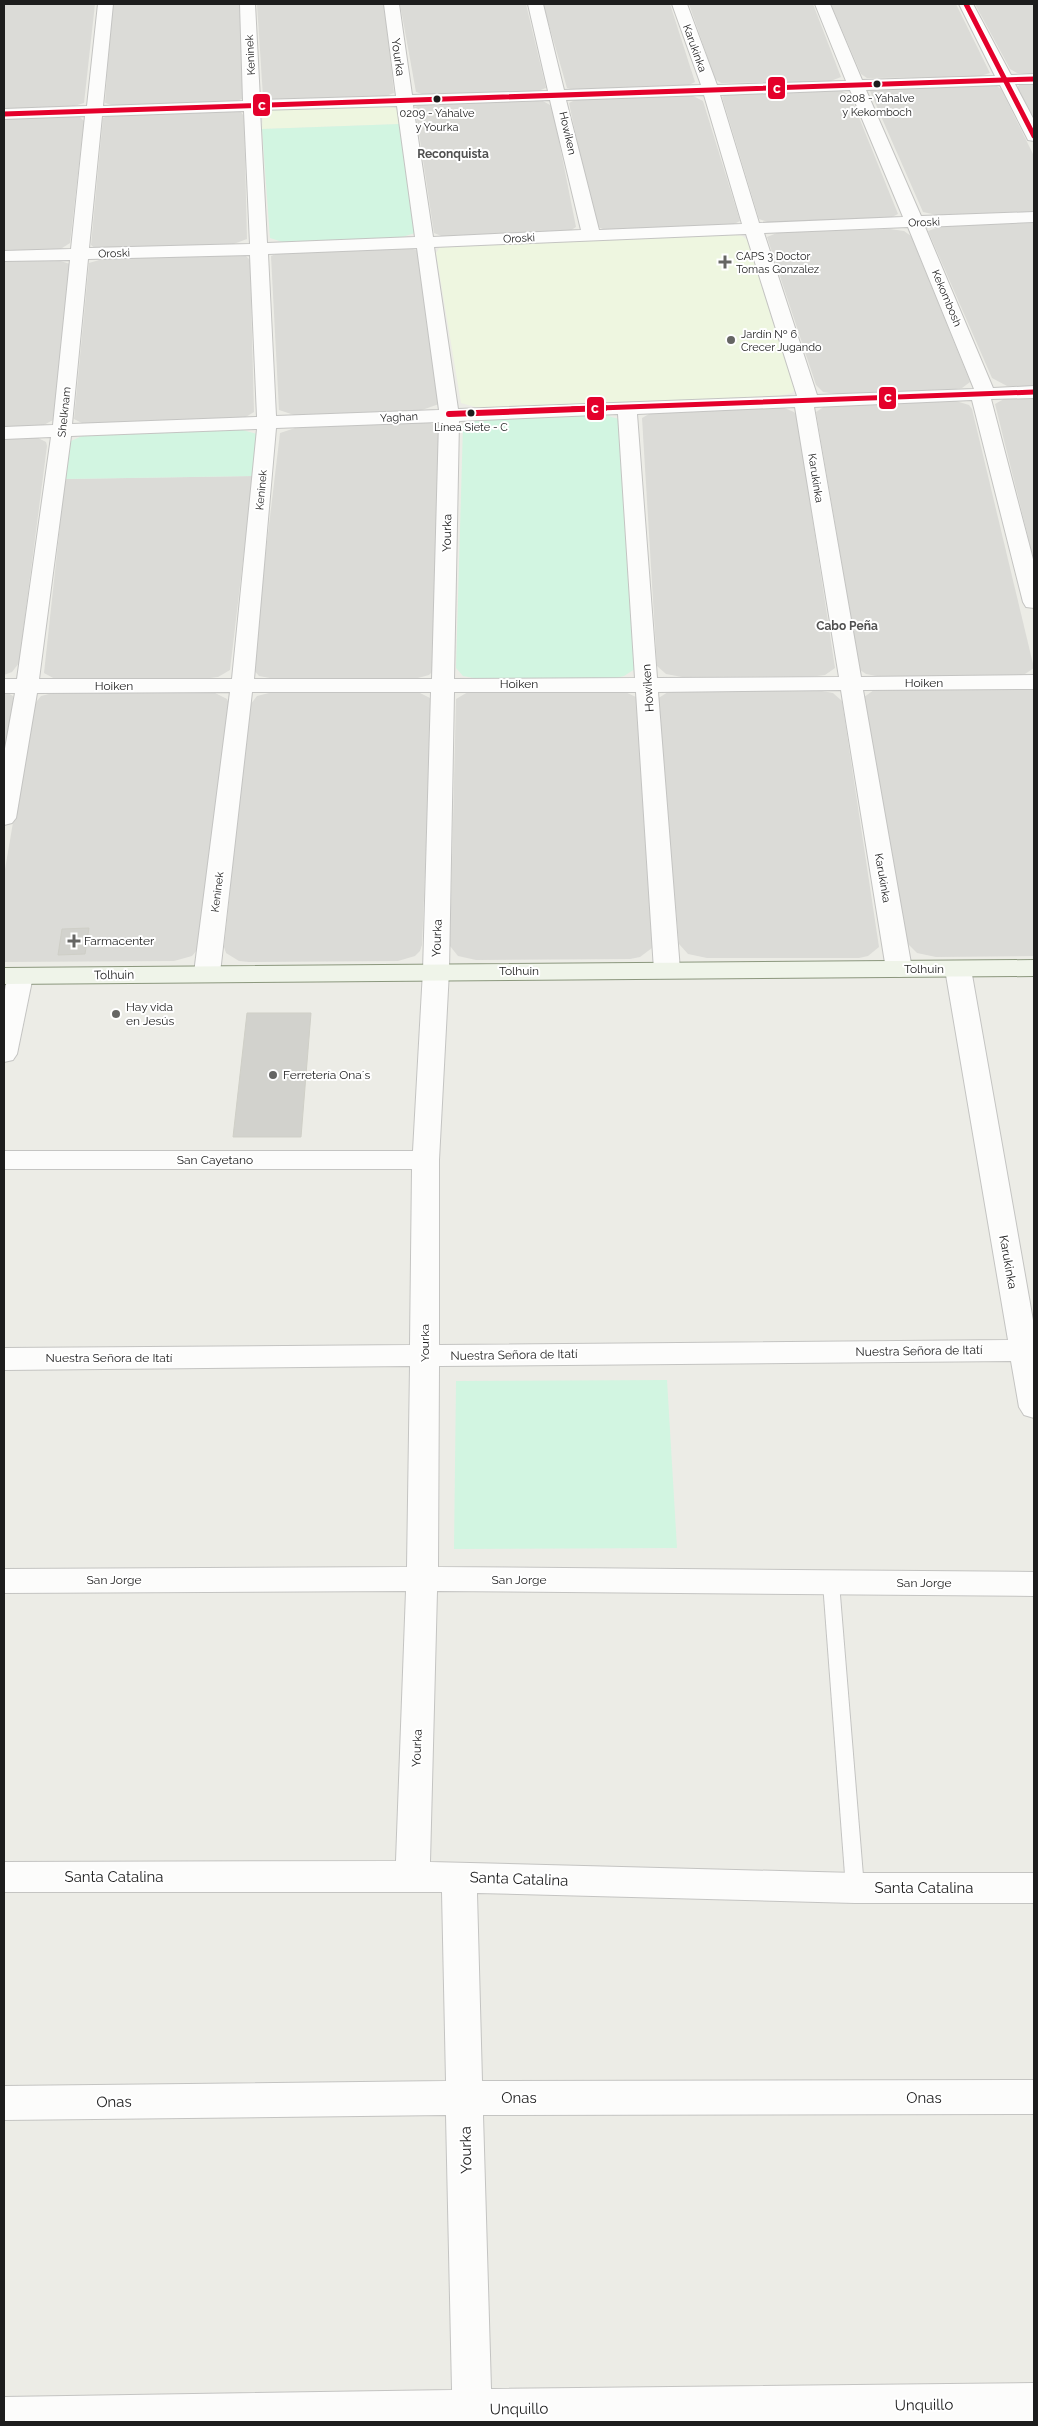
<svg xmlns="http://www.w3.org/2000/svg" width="1038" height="2426" font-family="Raleway,sans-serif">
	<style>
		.residential { fill: #dbdbd7 }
		.education { fill: #eef6e0 }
		.park { fill: #d2f5e1 }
		.building { fill: #d2d2cd; stroke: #cfcfc7 }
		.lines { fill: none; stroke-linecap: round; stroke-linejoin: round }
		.lane-casing { stroke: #c4c4c2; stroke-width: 2 }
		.street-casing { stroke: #c4c4c2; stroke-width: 2 }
		.secondary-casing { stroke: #8b977d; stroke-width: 2 }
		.lane { fill: #fcfcfb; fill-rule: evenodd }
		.street { fill: #fcfcfb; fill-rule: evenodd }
		.secondary { fill: #eff4e9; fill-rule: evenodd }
		.bus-1-far1-casing { stroke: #fff; stroke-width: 8 }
		.bus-1-casing { stroke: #fff; stroke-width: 9 }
		.bus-1-far1 { stroke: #e4002b; stroke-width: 5 }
		.bus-1 { stroke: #e4002b; stroke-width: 6 }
		.bus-dot { fill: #1d1d1d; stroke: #fff; stroke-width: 2 }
		.poi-dot { fill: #656563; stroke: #fff; stroke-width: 2 }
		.labels { text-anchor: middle; stroke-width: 4; stroke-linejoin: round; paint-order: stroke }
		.far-street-label { font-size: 11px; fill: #1d1d1d; stroke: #fff }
		.bus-label { font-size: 11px; fill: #1d1d1d; stroke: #fff }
		.far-poi-label { font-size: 11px; fill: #1d1d1d; stroke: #fff; text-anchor: start }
		.street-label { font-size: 12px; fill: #1d1d1d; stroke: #fff }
		.far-quarter-label { font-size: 12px; font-weight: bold; fill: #505050; stroke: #fff }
		.poi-label { font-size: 12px; fill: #1d1d1d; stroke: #fff; text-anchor: start }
		.near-street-label { font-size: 15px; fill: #1d1d1d; stroke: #fff }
		.line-badge { stroke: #fff; stroke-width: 2 }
		.badge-label { font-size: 14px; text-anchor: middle; font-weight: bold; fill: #fff }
	</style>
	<rect width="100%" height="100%" fill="#ecece6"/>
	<!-- residential -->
	<g class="residential">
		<path d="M4,4H95L84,103L68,108L4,110Z"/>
		<path d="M112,4H240L244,98L235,102L114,106L105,103Z"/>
		<path d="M257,4H384L394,93L386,96L272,101L263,97Z"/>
		<path d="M400,4H526L546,88L538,91L425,95L416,92Z"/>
		<path d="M543,4H670L695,82L687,86L574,90L567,88Z"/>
		<path d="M689,4H813L841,77L828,82L721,83L715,79Z"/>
		<path d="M831,4H956L990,73L977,77L867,78L861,74Z"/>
		<path d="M975,4H1034V74L1017,73L1010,69Z"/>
		<path d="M1025,82H1034V118L1018,89V86Z"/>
		<path d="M994,84L1001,89L1034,156V214L941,216L923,212L870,91L873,89Z"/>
		<path d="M838,89L850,95L898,214L890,218L770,223L759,219L722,97L725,95Z"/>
		<path d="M691,95L703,101L740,221L732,225L606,230L595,226L569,103L577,99Z"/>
		<path d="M541,100L552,106L576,227L568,232L444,237L434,233L415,107L424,103Z"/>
		<path d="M240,111L244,116L247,239L231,245L95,248L91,245L103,118L113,114Z"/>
		<path d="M68,115L79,116L84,121L70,243L59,250L4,253V117Z"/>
		<path d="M1034,223V386H1007L992,378L928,231L942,226Z"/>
		<path d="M890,229L904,231L911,236L970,382L962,388L955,389L837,394L823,392L816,385L767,237L782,231Z"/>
		<path d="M407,247L418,251L439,404L422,410L297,416L279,410L271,256L281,252Z"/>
		<path d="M245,255L250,260L254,412L244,418L84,424L74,419L89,263L106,258Z"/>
		<path d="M54,259L70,264L55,417L53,420L42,426L4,428V261Z"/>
		<path d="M1034,397V561L995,404L1004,399Z"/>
		<path d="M956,401L969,405L972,409L1034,668L1025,674L1017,676L882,677L866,674L860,670L816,412L825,406Z"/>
		<path d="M782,407L794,412L797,416L835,668L825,675L817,676L682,677L666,674L657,666L642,418L651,413Z"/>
		<path d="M428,422L439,427L441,431L433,671L429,675L414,679H275L259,676L252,668L280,433L298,427Z"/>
		<path d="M36,437L46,442L47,446L19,663L12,672L4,675V438Z"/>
		<path d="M253,476L230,670L218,677L210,678L64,680L55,679L44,673L65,479Z"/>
		<path d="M1022,689L1034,690V956L936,957L917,953L907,943L864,697L874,690Z"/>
		<path d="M816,690L833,693L842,701L879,947L868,956L859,958H707L688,954L679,944L657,699L668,692L676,691Z"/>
		<path d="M4,691L13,696L14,701L4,764Z"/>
		<path d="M623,691L636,697L639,702L652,948L640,957L630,959L476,960L458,956L450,946L456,699L468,692Z"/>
		<path d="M57,692H206L215,693L227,699L229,704L197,950L192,956L174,961L4,962V875L33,706L41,696Z"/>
		<path d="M273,692H418L430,698L432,703L422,945L420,951L415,956L398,961L249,962L239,961L226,953L224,947L250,705L257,696Z"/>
	</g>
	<!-- education -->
	<g class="education">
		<path d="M393,106L398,111L400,124L262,129L263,112L271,108Z"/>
		<path d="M729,234L742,236L749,241L795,389L792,393L779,396L479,408L461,403L436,253L440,247Z"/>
	</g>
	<!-- park -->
	<g class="park">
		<path d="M400,124L415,233L399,238L286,243L270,238L262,129Z"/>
		<path d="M600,414L619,419L635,669L624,676L616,678L479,679L463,676L456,668L463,425L472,420Z"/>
		<path d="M239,429L257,434L253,476L65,479L69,445L71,441L82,436Z"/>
		<path d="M667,1380L677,1548L454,1549L456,1381Z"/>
	</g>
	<!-- building -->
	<g class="building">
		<path d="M89,928L85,954L58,955L62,929Z"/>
		<path d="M247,1013H311L301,1137H233Z"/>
	</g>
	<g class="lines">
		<defs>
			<path id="lane" d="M831,1577L837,1579L839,1583L864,1888L861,1893L855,1895L849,1893L846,1888L823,1583L825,1579Z"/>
			<g id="street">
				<path d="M98,4H113L103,106L243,101L240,4H255L260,100L396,96L384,4H399L412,95L548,91L528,4H543L564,90L701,85L672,4H687L717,85L846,81L815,4H830L862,80L995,76L959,4H973L1011,75L1034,74V84H1015L1034,120V141L1028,140L1026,136L1000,85L866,90L921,216L1034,212V222L925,227L993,388L1034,386V398L991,399L1034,563V608L1026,607L1023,602L972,400L814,407L861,677L1034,675V689L863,690L912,969L908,975L899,977L890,975L886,969L841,690L658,692L680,970L676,976L667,978L658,976L654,970L636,692H454L449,971L439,1160V1345L1008,1340L945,969L949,963L958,961L967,963L971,969L1034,1326V1418L1024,1415L1019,1407L1011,1361L439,1366L438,1567L1034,1572V1596L437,1591L430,1862L855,1873H1034V1903H855L477,1893L482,2081L1034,2080V2114L483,2115L491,2389L1034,2383V2422H4V2397L452,2390L446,2115L4,2120V2086L446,2081L442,1892H4V1862L396,1861L406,1591L4,1593V1569L407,1567L410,1366L4,1370V1348L410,1345L412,1169H4V1151H413L423,971L431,692H252L220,973L216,979L207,981L198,979L194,973L230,692L37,693L16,818L12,823L4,825V754L15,693H4V679H17L51,437L4,439V427L53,425L70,260L4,261V251L71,249L85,116L4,119V109L87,106ZM850,90L903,217L759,223L720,95ZM704,95L742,224L599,230L566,100ZM550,100L581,230L433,237L413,105ZM397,106L415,237L267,243L260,110ZM244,111L250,244L89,248L102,116ZM908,227L974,389L817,395L764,233ZM746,234L797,396L458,409L434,247ZM417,248L439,410L276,416L268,254ZM250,255L257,417L72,424L88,259ZM795,407L839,677L657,678L637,414ZM618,414L635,678L454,679L459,421ZM439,422L432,679H254L276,428ZM257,429L232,679H39L71,436Z"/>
				<path d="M20,968L29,970L33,976L17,1054L13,1060L4,1062C2,1039 0,990 11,970Z"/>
			</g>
			<path id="secondary" d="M1034,960V976L4,984V968Z"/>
		</defs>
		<!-- lane casing -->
		<use href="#lane" class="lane-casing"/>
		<!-- street casing -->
		<use href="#street" class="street-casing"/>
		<!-- secondary casing -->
		<use href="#secondary" class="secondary-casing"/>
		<!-- lane -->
		<use href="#lane" class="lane"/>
		<!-- street -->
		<use href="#street" class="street"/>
		<!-- secondary -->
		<use href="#secondary" class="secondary"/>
		<defs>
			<g id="bus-1-far1">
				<path d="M966,4L1034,136"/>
				<path d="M4,114L1034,79"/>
				<path d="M572,409L1034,392"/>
			</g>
			<path id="bus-1" d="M449,414L605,408"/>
		</defs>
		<!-- bus-1-far1 casing -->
		<use href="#bus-1-far1" class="bus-1-far1-casing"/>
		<!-- bus-1 casing -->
		<use href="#bus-1" class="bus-1-casing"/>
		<!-- bus-1-far1 -->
		<use href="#bus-1-far1" class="bus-1-far1"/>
		<!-- bus-1 -->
		<use href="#bus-1" class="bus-1"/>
	</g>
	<!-- markers -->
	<g class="bus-dot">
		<circle cx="877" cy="84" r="4.5"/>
		<circle cx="437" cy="99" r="4.5"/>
		<circle cx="471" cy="413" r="4.5"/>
	</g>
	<g class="poi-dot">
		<path d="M722.5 254.5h5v5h5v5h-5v5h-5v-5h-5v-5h5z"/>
		<circle cx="731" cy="340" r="5"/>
		<path d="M71.5 933.5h5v5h5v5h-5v5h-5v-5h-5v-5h5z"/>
		<circle cx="116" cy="1014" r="5"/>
		<circle cx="273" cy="1075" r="5"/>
	</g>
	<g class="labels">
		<!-- far-street labels -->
		<g class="far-street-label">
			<text transform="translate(695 48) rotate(70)" y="4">Karukinka</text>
			<text transform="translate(250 55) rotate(-93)" y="4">Keninek</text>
			<text transform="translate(568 133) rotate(77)" y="4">Howiken</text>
			<text transform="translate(924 222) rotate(-2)" y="4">Oroski</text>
			<text transform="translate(519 238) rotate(-3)" y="4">Oroski</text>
			<text transform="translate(114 253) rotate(-2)" y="4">Oroski</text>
			<text transform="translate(947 298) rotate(67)" y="4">Kekombosh</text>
			<text transform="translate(64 412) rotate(-84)" y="4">Shelknam</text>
			<text transform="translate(399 417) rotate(-3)" y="4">Yaghan</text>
			<text transform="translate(816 478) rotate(81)" y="4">Karukinka</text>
			<text transform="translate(261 490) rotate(-85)" y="4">Keninek</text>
			<text transform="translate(883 878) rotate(80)" y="4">Karukinka</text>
			<text transform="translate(217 892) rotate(-83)" y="4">Keninek</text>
		</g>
		<!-- bus labels -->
		<g class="bus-label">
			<text x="877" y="102">0208 - Yahalve<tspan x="877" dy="14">y Kekomboch</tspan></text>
			<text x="437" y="117">0209 - Yahalve<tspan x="437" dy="14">y Yourka</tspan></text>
			<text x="471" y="431">Línea Siete - C</text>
		</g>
		<!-- far-poi labels -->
		<g class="far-poi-label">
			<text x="736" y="260">CAPS 3 Doctor<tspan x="736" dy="13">Tomas Gonzalez</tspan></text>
			<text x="741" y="338">Jardín Nº 6<tspan x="741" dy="13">Crecer Jugando</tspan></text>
		</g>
		<!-- street labels -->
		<g class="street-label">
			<text transform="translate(398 57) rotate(82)" y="4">Yourka</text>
			<text transform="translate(447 533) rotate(-89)" y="4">Yourka</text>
			<text x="924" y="687">Hoiken</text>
			<text x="519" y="688">Hoiken</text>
			<text x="114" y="690">Hoiken</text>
			<text transform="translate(648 688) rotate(-94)" y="4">Howiken</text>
			<text transform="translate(437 938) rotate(-88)" y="4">Yourka</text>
			<text x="924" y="973">Tolhuin</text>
			<text x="519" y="975">Tolhuin</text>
			<text transform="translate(114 975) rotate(-1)" y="4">Tolhuin</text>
			<text x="215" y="1164">San Cayetano</text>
			<text transform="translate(1008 1262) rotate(80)" y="4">Karukinka</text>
			<text transform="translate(425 1343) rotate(-90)" y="4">Yourka</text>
			<text transform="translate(919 1351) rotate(-1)" y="4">Nuestra Señora de Itatí</text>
			<text transform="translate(514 1355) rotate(-1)" y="4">Nuestra Señora de Itatí</text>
			<text x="109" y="1362">Nuestra Señora de Itatí</text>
			<text x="114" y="1584">San Jorge</text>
			<text x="519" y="1584">San Jorge</text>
			<text x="924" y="1587">San Jorge</text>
			<text transform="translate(417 1748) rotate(-88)" y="4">Yourka</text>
		</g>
		<!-- far-quarter labels -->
		<g class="far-quarter-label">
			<text x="453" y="158">Reconquista</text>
			<text x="847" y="630">Cabo Peña</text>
		</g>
		<!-- poi labels -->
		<g class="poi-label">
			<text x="84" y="945">Farmacenter</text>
			<text x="126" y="1011">Hay vida<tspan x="126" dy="14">en Jesús</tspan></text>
			<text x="283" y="1079">Ferretería Ona´s</text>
		</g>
		<!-- near-street labels -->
		<g class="near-street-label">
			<text x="114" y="1882">Santa Catalina</text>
			<text transform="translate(519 1879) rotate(2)" y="5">Santa Catalina</text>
			<text x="924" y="1893">Santa Catalina</text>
			<text x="519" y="2103">Onas</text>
			<text x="924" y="2103">Onas</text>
			<text transform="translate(114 2102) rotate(-1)" y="5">Onas</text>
			<text transform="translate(466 2150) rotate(-91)" y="5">Yourka</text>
			<text transform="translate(924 2405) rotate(-1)" y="5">Unquillo</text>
			<text transform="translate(519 2409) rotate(-1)" y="5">Unquillo</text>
		</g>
	</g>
	<g class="line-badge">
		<rect x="767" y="76" width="19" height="24" rx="5" fill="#e4002b"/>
		<rect x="252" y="93" width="19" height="24" rx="5" fill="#e4002b"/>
		<rect x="878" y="386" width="19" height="24" rx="5" fill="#e4002b"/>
		<rect x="586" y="396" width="19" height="25" rx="5" fill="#e4002b"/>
	</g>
	<g class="badge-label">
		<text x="777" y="93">c</text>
		<text x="262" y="110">c</text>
		<text x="888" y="402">c</text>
		<text x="595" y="413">c</text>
	</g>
	<!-- border -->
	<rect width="1038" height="2426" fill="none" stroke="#1d1d1d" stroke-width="10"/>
</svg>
